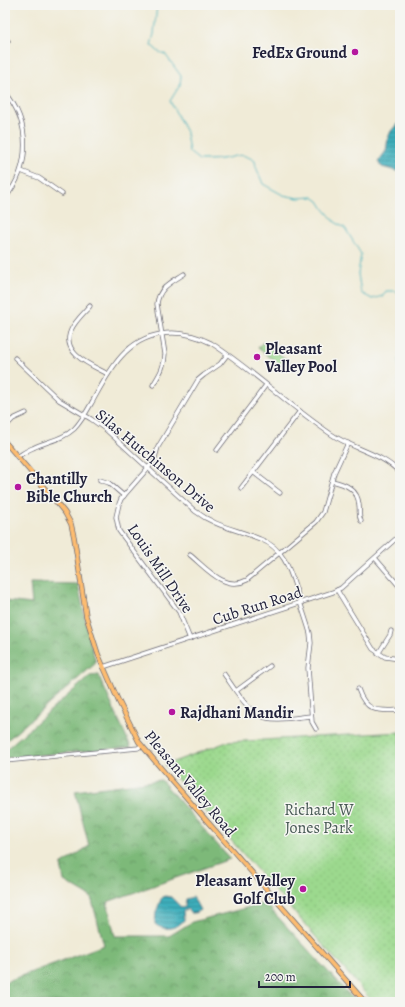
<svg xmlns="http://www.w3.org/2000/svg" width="405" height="1007" font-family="Alegreya,serif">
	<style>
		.forest { fill: url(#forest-crowns); stroke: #506e5a }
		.park { fill: url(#park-dots); stroke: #5f7e64 }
		.pitch { fill: #9cd98e; stroke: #5f7e64 }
		.water { fill: url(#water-rules); stroke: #30687b }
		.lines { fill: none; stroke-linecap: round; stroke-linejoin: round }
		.stream { stroke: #3eaebb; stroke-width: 1 }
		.minor-casing { stroke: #6a6872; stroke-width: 5 }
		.major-casing { stroke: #6a6872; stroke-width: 5.5 }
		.minor { stroke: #fff; stroke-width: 3.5 }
		.major { stroke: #fdbc70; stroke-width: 4 }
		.poi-dot { fill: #b5179e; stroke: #f6f6f2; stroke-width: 1.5 }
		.labels { text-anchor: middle; stroke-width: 3; stroke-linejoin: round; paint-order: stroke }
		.poi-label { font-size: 16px; font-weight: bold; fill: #22223b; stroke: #f6f6f2; text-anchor: start }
		.street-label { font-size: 16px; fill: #22223b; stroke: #f6f6f2 }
		.park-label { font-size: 16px; fill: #475954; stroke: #f6f6f2 }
	</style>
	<defs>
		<pattern id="forest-crowns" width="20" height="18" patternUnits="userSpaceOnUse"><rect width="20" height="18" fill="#7db979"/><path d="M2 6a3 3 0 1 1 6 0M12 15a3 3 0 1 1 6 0" fill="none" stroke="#669664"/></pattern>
		<pattern id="park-dots" width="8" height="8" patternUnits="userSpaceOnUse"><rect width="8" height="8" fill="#9cd98e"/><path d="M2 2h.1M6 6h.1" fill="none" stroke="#86ba7b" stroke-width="1.8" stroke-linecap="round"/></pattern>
		<pattern id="water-rules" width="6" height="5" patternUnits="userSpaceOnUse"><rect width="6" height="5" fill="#3eaebb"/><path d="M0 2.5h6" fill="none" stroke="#348d99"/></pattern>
	</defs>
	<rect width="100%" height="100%" fill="#f6f6f2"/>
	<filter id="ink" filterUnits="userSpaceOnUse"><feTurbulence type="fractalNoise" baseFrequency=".025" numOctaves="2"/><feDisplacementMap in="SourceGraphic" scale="8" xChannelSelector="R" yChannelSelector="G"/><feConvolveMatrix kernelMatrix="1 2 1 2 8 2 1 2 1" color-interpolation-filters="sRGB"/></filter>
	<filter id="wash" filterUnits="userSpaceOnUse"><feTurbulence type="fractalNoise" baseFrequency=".012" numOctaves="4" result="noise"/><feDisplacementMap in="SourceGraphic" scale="16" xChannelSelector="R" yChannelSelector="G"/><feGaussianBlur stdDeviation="0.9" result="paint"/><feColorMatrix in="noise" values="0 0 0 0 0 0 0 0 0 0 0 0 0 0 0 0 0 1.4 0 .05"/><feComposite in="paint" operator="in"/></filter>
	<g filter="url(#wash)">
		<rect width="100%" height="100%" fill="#f0ebd7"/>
		<!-- forest -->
		<g class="forest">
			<path d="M30,583L78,584L90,642L96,663L5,742V601L32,604Z"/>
			<path d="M99,675L101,681L131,747L5,758V750L90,676Z"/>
			<path d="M161,780L230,859L107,902L115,936H169L192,922L265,903L356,1002H5V982L104,945L91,897L64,881L61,865L89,846L75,791Z"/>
		</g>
		<!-- park -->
		<path class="park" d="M400,732V1002H373L165,765L227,742Z"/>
		<!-- pitch -->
		<path class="pitch" d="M263,342L290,362L284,368L258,348Z"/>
		<!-- water -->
		<g class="water">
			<path d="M400,121V172L382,167L378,162L386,151L388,138L391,131Z"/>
			<path d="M165,896L171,897L182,908L185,907L186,899L193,897L200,910L195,913H191L187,909L183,911L184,920C178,928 164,932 155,924L156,912L162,897Z"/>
		</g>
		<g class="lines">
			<!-- stream -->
			<g class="stream">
				<path d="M157,5L154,34L151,45L159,52L165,54L181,76L180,85L170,101L186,132L189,152L199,160C206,160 214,160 221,159C237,157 240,151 255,161L256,167L263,184L283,195L298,198L313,197L319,201L324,209L335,222L345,228L361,254L358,274L361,293L372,299L383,296L386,291H396L400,294"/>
				<path d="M400,356L399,359V392L400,397"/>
			</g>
		</g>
	</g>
	<g filter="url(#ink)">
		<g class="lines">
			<defs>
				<g id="minor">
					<path d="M5,45L8,41"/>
					<path d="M5,92C31,123 31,167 5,198"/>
					<path d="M21,171L39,178L62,194"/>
					<path d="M90,306C84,313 75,321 71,330C60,354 93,366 108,374"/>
					<path d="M15,358L59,400L91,419L105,429L195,511C216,527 236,529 260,539C284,548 290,570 297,592C301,606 306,619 310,633L311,643L308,668L312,722L316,729"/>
					<path d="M153,385C159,375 165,366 165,354L157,304C159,287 172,282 184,274"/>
					<path d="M5,427L13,419L26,413"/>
					<path d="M217,450L266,385"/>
					<path d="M17,457C22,454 27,450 33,448C47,441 62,440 74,429C81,422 86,413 91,404C108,374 123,340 161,334C179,331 195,335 211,343C253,370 289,406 331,434C352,449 382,453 400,473"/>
					<path d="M253,472L280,493"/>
					<path d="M100,480L109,483L124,496"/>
					<path d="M332,481C345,484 358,489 359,505C360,511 358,515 361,521"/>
					<path d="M241,488L300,411"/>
					<path d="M190,555C206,568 225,592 247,580L316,522L323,512L334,473L348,443"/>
					<path d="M375,558L400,587"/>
					<path d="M337,590L373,649L385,657L400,659"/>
					<path d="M190,639L179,612L119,531L116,517L119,504L121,499L154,461L158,447L198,380L204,375L220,364L227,355"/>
					<path d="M378,654L390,635L391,631"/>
					<path d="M103,667L333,592L341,588L400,535"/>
					<path d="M224,674C235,689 248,714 267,718C281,721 297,717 311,716"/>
					<path d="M358,689C366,713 379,711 400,710"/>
					<path d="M236,691L270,666"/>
					<path d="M5,761L138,748L141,746"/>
				</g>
				<path id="major" d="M5,442L53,498L65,513L71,524L74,537L86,616L98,654L118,700L139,742L165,773L365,1002"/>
			</defs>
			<!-- minor casing -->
			<use href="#minor" class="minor-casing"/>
			<!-- major casing -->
			<use href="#major" class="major-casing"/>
			<!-- minor -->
			<use href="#minor" class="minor"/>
			<!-- major -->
			<use href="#major" class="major"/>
		</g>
	</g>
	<!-- markers -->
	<g class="poi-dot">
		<circle cx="355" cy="52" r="4"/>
		<circle cx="257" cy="357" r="4"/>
		<circle cx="18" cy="487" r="4"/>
		<circle cx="172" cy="712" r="4"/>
		<circle cx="303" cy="889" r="4"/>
	</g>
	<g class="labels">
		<!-- poi labels -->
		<g class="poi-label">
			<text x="347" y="58" text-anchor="end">FedEx Ground</text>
			<text x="265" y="354">Pleasant<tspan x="265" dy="18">Valley Pool</tspan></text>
			<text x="26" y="484">Chantilly<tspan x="26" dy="18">Bible Church</tspan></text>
			<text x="180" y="718">Rajdhani Mandir</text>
			<text x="295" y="886" text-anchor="end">Pleasant Valley<tspan x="295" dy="18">Golf Club</tspan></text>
		</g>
		<!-- street labels -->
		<g class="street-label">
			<text transform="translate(156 460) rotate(40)" y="6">Silas Hutchinson Drive</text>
			<text transform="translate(161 568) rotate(56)" y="6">Louis Mill Drive</text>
			<text transform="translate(257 605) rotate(-18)" y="6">Cub Run Road</text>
			<text transform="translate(191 783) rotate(50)" y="6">Pleasant Valley Road</text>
		</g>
		<!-- park labels -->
		<g class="park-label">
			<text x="319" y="815">Richard W<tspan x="319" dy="18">Jones Park</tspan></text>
		</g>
	</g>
	<!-- margin -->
	<rect width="405" height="1007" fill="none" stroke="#f6f6f2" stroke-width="20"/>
	<!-- scale -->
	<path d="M259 981v6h91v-6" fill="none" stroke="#22223b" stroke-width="2"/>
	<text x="265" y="981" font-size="12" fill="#22223b" stroke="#f6f6f2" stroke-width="3" paint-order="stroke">200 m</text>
</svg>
